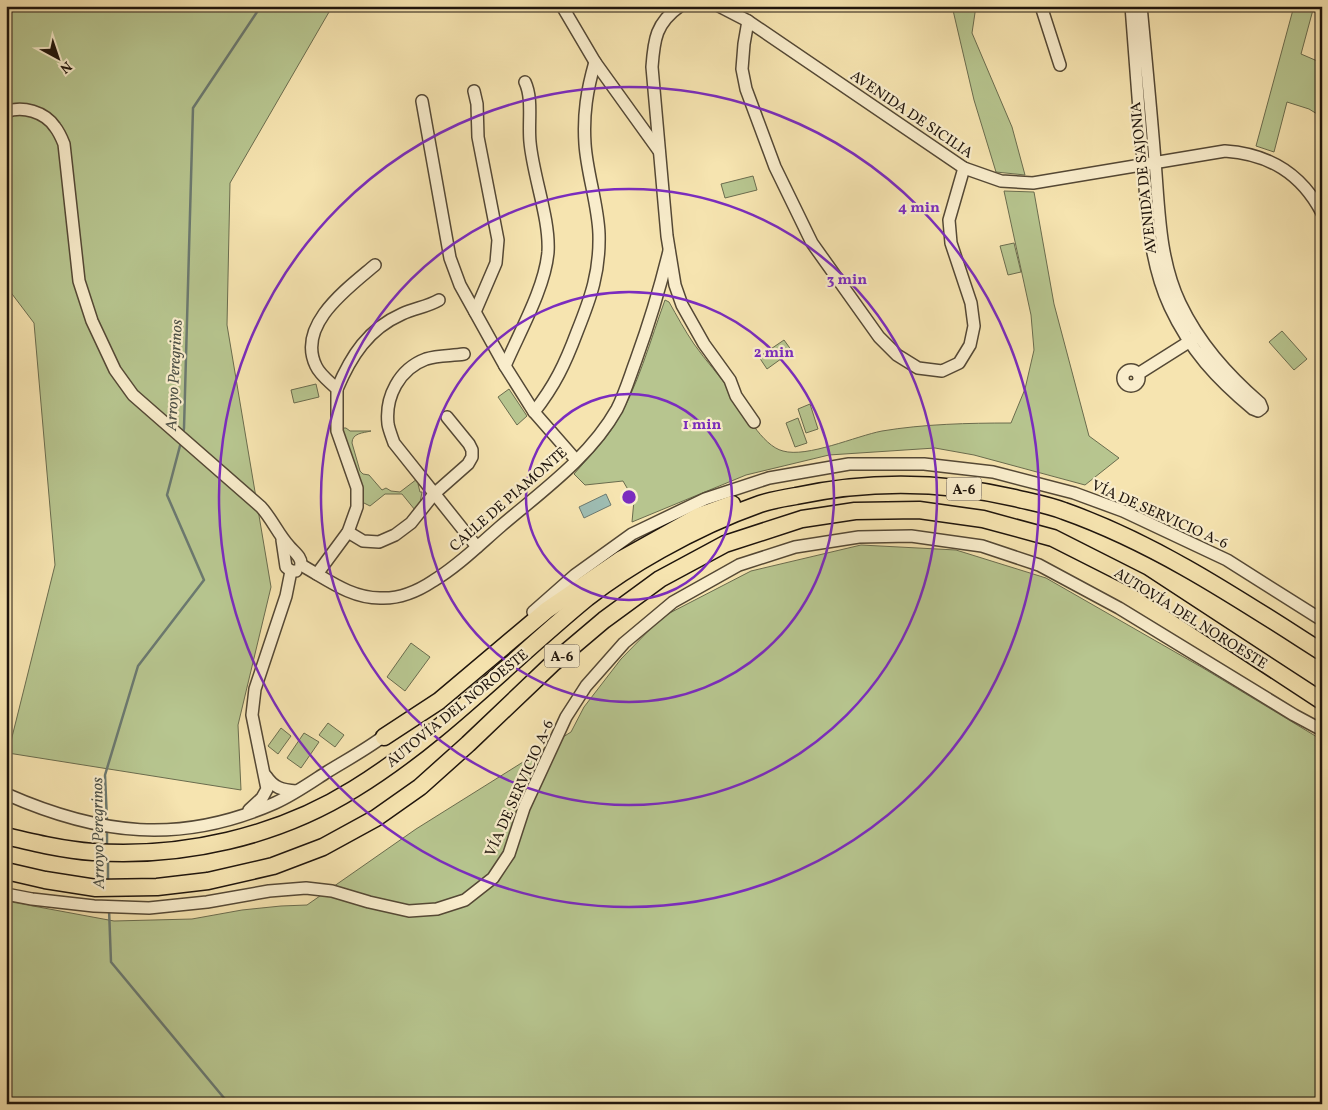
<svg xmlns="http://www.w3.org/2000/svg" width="1328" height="1110" font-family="Vollkorn,serif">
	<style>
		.green { fill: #b7c58f; stroke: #6a6c4e }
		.water { fill: #9ebdb3; stroke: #6b7970 }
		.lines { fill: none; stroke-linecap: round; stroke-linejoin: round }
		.stream { stroke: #6b7970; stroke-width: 2.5 }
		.minor-casing { stroke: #544835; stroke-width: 14 }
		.highway-casing { stroke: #1e140c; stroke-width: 19 }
		.minor { stroke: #f9edcc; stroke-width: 11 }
		.highway { stroke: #f6e4b0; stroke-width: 16 }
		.ring { fill: none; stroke: #7b2cbf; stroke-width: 2.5 }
		.labels { text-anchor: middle; stroke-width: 4.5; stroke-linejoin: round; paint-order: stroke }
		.shield { fill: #f9edcc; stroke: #605546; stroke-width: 1 }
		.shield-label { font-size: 14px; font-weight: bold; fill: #1e140c }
		.street-label { font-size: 15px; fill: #1e140c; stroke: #f9edcc }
		.water-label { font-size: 16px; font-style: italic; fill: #4b4f46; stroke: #f9edcc }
		.centre { fill: #7b2cbf; stroke: #f9edcc; stroke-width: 2.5 }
		.ring-label { font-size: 15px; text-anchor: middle; font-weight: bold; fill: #7b2cbf; stroke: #f9edcc; stroke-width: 4.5; stroke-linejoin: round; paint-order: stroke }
	</style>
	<rect width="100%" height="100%" fill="#f6e4b0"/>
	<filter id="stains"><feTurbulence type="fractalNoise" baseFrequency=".004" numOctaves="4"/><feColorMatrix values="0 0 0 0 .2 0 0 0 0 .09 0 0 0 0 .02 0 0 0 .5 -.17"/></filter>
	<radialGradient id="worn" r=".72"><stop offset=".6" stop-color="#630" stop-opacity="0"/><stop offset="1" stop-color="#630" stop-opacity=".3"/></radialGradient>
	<!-- green -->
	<g class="green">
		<path d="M6,6H335L329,12L230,183L227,325L271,587L238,725L241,790L8,753L55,565L34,323L6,286Z"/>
		<path d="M952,6H976L972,33L1012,127L1025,175L996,172L974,100Z"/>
		<path d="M1294,6H1314L1301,54L1322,63V117L1309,109L1287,102L1274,152L1256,146Z"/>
		<path d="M753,176L757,190L725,198L721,184Z"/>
		<path d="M1004,191L1034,192L1054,304L1089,436L1119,458L1085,485L974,455L935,448L829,455L746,475L632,522L634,500L623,481L585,485L574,474C588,458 604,442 615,424C637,390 651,338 665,300L669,302C677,316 685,331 694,344C706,361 720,376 731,392C743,409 762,446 783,451C807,458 856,436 882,431C924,424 968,423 1011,423L1025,389L1034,350L1031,315Z"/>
		<path d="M1014,243L1021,272L1008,275L1000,246Z"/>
		<path d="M1282,331L1307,359L1294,370L1269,342Z"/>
		<path d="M784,340L792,351L767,369L759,357Z"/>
		<path d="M316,384L319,397L294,403L291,390Z"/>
		<path d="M509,389L527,416L517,425L498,397Z"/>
		<path d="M810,404L818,429L806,433L798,409Z"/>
		<path d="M798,418L807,443L795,447L786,423Z"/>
		<path d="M341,428H346L350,431H371C363,433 352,433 352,443L360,471L363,474L369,475L382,490L386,488L391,491L400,492L417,479L420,483L418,484L420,492H422L420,503L415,510L402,494H385L370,506L362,502V489Z"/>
		<path d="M861,545L956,550L1046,578L1203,668L1322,740V1104H6V901L114,921L192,919L242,910L281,906L307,905L416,829L571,732L584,707L621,659L662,617L751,571Z"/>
		<path d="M411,643L430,657L405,691L387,677Z"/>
		<path d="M328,723L344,735L335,747L319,735Z"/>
		<path d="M281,728L291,736L278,754L268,746Z"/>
		<path d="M304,733L319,742L301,768L287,758Z"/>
	</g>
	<!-- water -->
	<path class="water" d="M606,494L611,505L584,518L579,507Z"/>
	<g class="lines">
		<!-- stream -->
		<g class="stream">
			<path d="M183,434L184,428L193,108L261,6"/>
			<path d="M107,821L105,775L138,666L204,580L167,495L181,442"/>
			<path d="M107,829V846"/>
			<path d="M108,859V881"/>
			<path d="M109,909L111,962L229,1104"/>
		</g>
		<defs>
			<g id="minor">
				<path d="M562,6L595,62L659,151"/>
				<path d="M680,6C656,23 654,39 652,67L667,236L675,285L682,305L704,344L730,380L736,396L754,422"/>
				<path d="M719,6L748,21L964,168L1001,181L1033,183L1225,151C1269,154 1301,173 1322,213"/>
				<path d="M1041,6L1060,65"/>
				<path d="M1131,6C1135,58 1139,110 1143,162C1147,211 1149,262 1170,307C1190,350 1217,379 1253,409L1258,411L1262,408L1260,403C1227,374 1199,343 1180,303C1159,259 1159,208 1155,161C1151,110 1146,58 1141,6"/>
				<path d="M748,21L744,44L742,69L746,89L775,167L812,243L879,337L897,355L918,368L942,371L959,363L970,345L974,326L971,303L951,243L949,220L964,168"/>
				<path d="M474,91L477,104L478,137L498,240L496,263L475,312"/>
				<path d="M422,101L450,258L460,285L505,366L534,412L576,460"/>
				<path d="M6,112C22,105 45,112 55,127C59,132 62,139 64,144L79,281L92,321L115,370L133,395L261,507C272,519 278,534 289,546C294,552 302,557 301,565"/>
				<path d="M464,354C451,356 438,355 426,359C399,369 385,397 388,424C389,430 392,437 394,443L477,547"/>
				<path d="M505,366C519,333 545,288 548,252C550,219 533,176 530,142C528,122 533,99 525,82"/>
				<circle cx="1131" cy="378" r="8"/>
				<path d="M1138,374L1195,338"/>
				<path d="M337,389C351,356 368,329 402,314C415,308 427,307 439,300"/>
				<path d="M534,412C555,385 565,364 577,332C591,297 600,272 599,234C598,204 587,174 585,144C583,114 587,90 595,62"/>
				<path d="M348,532L363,541L379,542L395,535L411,523L434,494L468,464L472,457V450L469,444L447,417"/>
				<path d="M282,540L286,567L291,571H296"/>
				<path d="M301,565C327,579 350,598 380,598C399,599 418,591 433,581C458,566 479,545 501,526C542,491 590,457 617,409C625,393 630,376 636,360C649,324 660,288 669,251"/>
				<path d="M317,574L348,532L357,507V488L337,431V389C330,382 320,375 316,366C296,325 348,288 375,265"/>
				<path d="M533,612L575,575L632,534L705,499L769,478L849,464H924L993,472L1074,493L1123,511L1227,560L1322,620"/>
				<path d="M266,776C274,788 282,790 296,791"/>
				<path d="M6,794C99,835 180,845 275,803C293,795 310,783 327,772C348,759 369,748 388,733"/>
				<path d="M249,810L262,798L267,789L252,715L255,689L286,596L291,571"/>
				<path d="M6,894L32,899L94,906L149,908L207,902L269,891L306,888L332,891L369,902L409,911L437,909L465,900L493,878L509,854L524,808L566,717L586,686L624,643L673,602L739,565L795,547L859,537L911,536L982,546L1039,565L1119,608L1294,715L1322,730"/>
			</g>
			<g id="highway">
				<path d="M384,737L439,701L547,610L620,560L699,516L732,504"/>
				<path d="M6,836C35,843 64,850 93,852C182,858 277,837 354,789C439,737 509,662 587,598C610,580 635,564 660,550C692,532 726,516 760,504C772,500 784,498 796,496C870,480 942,481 1015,498C1031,502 1049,505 1064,511C1157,544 1239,599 1322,652"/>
				<path d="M6,871L45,880L96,888L157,887L208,881L273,866L323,847L376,818L420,787L468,744L552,664L604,620L660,579L725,544L802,519L855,511L919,510L983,519L1053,538L1140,582L1322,701"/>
			</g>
		</defs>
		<!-- minor casing -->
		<use href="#minor" class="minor-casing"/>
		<!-- highway casing -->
		<use href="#highway" class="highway-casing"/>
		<!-- minor -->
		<use href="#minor" class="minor"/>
		<!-- highway -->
		<use href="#highway" class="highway"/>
	</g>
	<!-- distance rings -->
	<g class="ring">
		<circle cx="629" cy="497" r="103"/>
		<circle cx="629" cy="497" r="205"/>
		<circle cx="629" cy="497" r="308"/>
		<circle cx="629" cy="497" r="410"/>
	</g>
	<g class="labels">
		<!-- shield labels -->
		<g class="shield">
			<rect x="946.5" y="477.5" width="35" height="23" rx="4"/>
			<rect x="544.5" y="644.5" width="35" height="23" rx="4"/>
		</g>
		<g class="shield-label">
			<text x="964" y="494">A-6</text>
			<text x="562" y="661">A-6</text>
		</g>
		<!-- street labels -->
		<g class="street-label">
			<text transform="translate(912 114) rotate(34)" y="5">AVENIDA DE SICILIA</text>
			<text transform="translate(1143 178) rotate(-96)" y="5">AVENIDA DE SAJONIA</text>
			<text transform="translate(508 499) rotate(-41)" y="5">CALLE DE PIAMONTE</text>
			<text transform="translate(1160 514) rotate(24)" y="5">VÍA DE SERVICIO A-6</text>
			<text transform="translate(1191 618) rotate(32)" y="5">AUTOVÍA DEL NOROESTE</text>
			<text transform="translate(457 708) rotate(-39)" y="5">AUTOVÍA DEL NOROESTE</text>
			<text transform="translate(519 788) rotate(-66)" y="5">VÍA DE SERVICIO A-6</text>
		</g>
		<!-- water labels -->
		<g class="water-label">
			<text transform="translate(173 375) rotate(-87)" y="6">Arroyo Peregrinos</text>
			<text transform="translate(97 833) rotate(-91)" y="6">Arroyo Peregrinos</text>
		</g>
	</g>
	<circle cx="629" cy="497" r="8" class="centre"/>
	<g class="ring-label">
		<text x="919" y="212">4 min</text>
		<text x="847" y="284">3 min</text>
		<text x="774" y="357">2 min</text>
		<text x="702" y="429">1 min</text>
	</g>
	<!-- margin -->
	<rect width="1328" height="1110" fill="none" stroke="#f6e4b0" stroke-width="25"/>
	<rect x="8" y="8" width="1313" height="1095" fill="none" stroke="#1e140c" stroke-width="2.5"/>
	<rect x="12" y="12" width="1303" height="1085" fill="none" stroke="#1e140c"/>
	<!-- north arrow -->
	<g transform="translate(58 58) rotate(140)" stroke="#f9edcc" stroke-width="4" paint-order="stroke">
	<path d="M0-4L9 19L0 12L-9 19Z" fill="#1e140c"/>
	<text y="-8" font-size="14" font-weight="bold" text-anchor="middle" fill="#1e140c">N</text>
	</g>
	<rect width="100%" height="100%" filter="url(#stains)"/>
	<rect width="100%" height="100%" fill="url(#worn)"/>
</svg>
